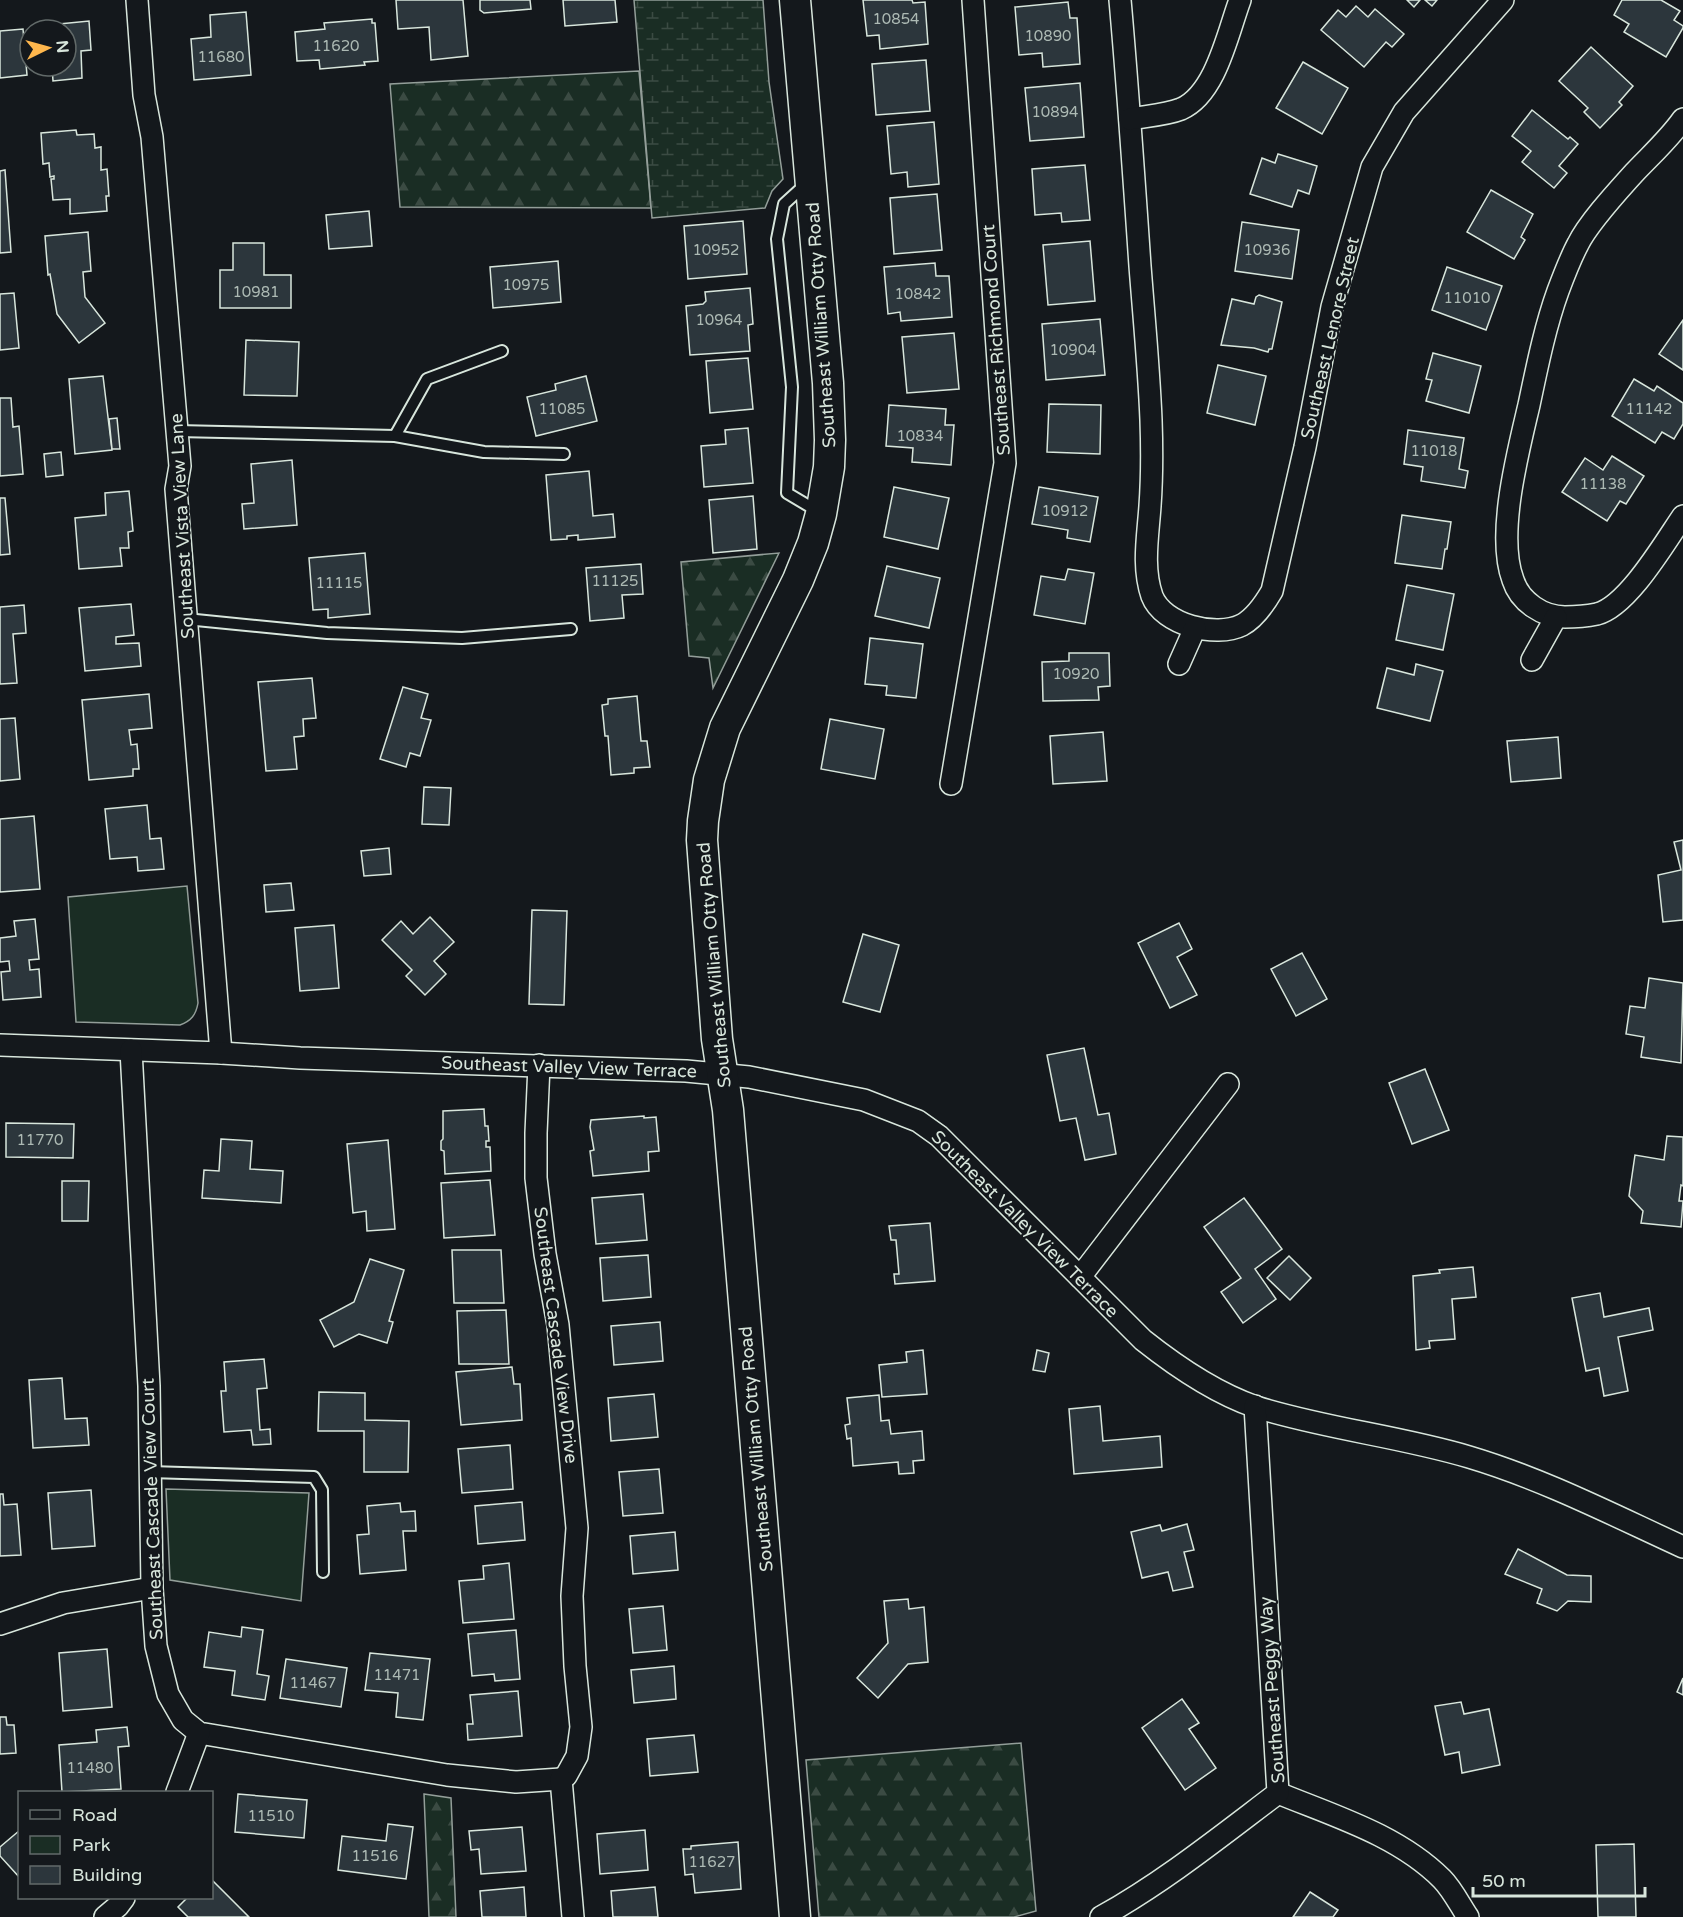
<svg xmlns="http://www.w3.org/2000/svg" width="1683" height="1917" font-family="'Varela Round',sans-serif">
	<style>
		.green { fill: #1a2d24; stroke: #939e99; stroke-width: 1.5 }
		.forest { fill: url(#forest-firs); stroke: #939e99; stroke-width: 1.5 }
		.wetland { fill: url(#wetland-marsh); stroke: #939e99; stroke-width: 1.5 }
		.building { fill: #2c363c; stroke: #d8e6dc; stroke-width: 1.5 }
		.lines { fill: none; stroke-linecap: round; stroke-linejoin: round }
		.lane-casing { stroke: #d8e6dc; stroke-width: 14 }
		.street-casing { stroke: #d8e6dc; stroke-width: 24 }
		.secondary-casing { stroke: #d8e6dc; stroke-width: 33 }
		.lane { stroke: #14181c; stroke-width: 10 }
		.street { stroke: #14181c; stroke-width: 21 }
		.secondary { stroke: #14181c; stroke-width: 30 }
		.labels { text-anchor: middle; stroke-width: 4.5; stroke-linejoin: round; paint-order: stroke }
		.number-label { font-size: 15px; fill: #adbab4 }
		.street-label { font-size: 18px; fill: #d8e6dc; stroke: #14181c }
	</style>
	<defs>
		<pattern id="forest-firs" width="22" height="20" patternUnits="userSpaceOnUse" patternTransform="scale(1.5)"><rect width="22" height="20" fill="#1a2d24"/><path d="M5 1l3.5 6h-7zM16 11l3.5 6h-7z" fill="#3b4b43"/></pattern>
		<pattern id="wetland-marsh" width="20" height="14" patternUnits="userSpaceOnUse" patternTransform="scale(1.5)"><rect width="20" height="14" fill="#1a2d24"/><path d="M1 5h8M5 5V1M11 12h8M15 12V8" fill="none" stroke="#3b4b43"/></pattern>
	</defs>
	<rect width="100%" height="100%" fill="#14181c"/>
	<!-- green -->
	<g class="green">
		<path d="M187,886L198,1003C196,1015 191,1021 180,1025L76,1022L68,897Z"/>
		<path d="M166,1489L309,1493L301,1601L170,1580Z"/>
	</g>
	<!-- forest -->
	<g class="forest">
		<path d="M639,71L651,208L400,207L390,84Z"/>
		<path d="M779,553L713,688L709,658L689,656L681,562Z"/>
		<path d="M1021,1743L1036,1911L1014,1917H819L806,1760Z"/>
		<path d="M424,1794L451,1798L456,1917H429Z"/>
	</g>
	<!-- wetland -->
	<path class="wetland" d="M634,0H763L769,82L783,179L772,191L765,208L652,218Z"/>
	<!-- building -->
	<g class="building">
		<path d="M396,0H463L468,56L431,60L429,27L398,29Z"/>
		<path d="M480,0H530L531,9L484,13L480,10Z"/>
		<path d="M563,0H615L617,22L565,26Z"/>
		<path d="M863,0H912L913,3L925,2L928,44L880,49L879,35L867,36Z"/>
		<path d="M1407,0H1420L1414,7Z"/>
		<path d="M1425,0H1437L1432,6Z"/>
		<path d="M1622,0H1661L1680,11L1674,20L1683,26V28L1666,57L1624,32L1629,24L1614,15Z"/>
		<path d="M1068,2L1070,18H1077L1080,64L1043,67L1042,53L1019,55L1015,7Z"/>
		<path d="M1356,6L1368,17L1375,9L1404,34L1392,47L1386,42L1364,67L1321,30L1338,10L1346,17Z"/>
		<path d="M246,12L251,75L194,80L191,39L211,37L210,15Z"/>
		<path d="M372,19V23H375L378,61L364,62L365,65L320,69L319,60L297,61L295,32L325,29L324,23Z"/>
		<path d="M89,21L91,50L81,51L82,78L53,81L52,66H66V30H49V25Z"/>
		<path d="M23,29L27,75L0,78V31Z"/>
		<path d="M1591,47L1633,86L1619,102L1622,105L1600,128L1584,112L1588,108L1559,81Z"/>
		<path d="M926,60L930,111L876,115L872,64Z"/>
		<path d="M1303,62L1348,88L1322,134L1276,108Z"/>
		<path d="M1080,83L1084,137L1030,141L1025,88Z"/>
		<path d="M1532,110L1568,139L1570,137L1578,144L1559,166L1567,173L1554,188L1522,162L1531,151L1512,136Z"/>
		<path d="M934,122L939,184L908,187L907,172L891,174L887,126Z"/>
		<path d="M76,130L77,135L94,134L95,148L101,147V170L107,169L109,196H106L107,211L70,214V199L53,200L51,179H54V176L50,177L49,163L43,164L41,133Z"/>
		<path d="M1278,154L1317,166L1309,194L1298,190L1292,207L1250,194L1262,158L1275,163Z"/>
		<path d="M1085,165L1090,220L1062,222L1061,213L1035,215L1032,169Z"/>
		<path d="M5,170L11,252L0,253V171Z"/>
		<path d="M1491,190L1533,214L1521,237L1525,240L1514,259L1467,232Z"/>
		<path d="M937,194L942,250L894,254L890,198Z"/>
		<path d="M369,211L372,246L329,249L326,215Z"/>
		<path d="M743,221L747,274L688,279L684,226Z"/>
		<path d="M1242,222L1299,230L1292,279L1235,271Z"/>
		<path d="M88,232L91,271L83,272L85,297L105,323L79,343L57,314L50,274L48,275L45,236Z"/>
		<path d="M1090,241L1095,301L1048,305L1043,245Z"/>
		<path d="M233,243H264V275H291V308H220V270H233Z"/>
		<path d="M558,261L561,302L493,308L490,267Z"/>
		<path d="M935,263L936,276H949L952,317L901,321L900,312L888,314L884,267Z"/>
		<path d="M1447,267L1502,286L1486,330L1432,310Z"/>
		<path d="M750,288L753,324L748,325L750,351L690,355L686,306L703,304L706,301L705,292Z"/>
		<path d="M14,293L19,348L0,350V294Z"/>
		<path d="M1259,295L1282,302L1272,349H1269L1268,352L1254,348L1221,345L1232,299L1254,304L1256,297Z"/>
		<path d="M1100,319L1105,375L1046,380L1042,324Z"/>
		<path d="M1683,320V370L1659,354Z"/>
		<path d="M954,333L959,389L907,393L902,337Z"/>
		<path d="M246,340L299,342L297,396L244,395Z"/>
		<path d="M1433,353L1481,366L1469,413L1426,401L1432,380L1426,379Z"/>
		<path d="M748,358L753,409L710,413L706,361Z"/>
		<path d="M1218,365L1266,376L1255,425L1207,413Z"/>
		<path d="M103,376L112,450L75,454L69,379Z"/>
		<path d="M586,376L597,421L536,436L527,397L556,390L555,384Z"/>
		<path d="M1634,379L1654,391L1657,386L1683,403V424L1674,439L1662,432L1655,443L1612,416Z"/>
		<path d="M0,398H11L13,427L19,426L23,474L0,476Z"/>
		<path d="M1049,404L1101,405L1100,454L1047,452Z"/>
		<path d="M889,405L946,409L945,425H954L951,465L912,462L913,448L886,446Z"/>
		<path d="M117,418L120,449H112L109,419Z"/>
		<path d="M748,428L753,483L704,487L701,446L726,444L725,430Z"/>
		<path d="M1408,430L1464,438L1459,469L1468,471L1465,488L1421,481L1423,467L1404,464Z"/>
		<path d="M61,452L63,475L46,477L44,454Z"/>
		<path d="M1612,456L1644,476L1626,504L1620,501L1607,521L1562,492L1585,458L1603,470Z"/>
		<path d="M292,460L297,525L244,529L242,504L254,503L251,464Z"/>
		<path d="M589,471L593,516L613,514L615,537L578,540V535L567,536V539L551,540L546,475Z"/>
		<path d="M894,487L949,498L938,549L884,537Z"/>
		<path d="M1039,487L1098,497L1090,542L1067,538L1068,530L1032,524Z"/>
		<path d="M129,491L133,531L128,532L129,548H120L122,566L79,569L75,518L106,515L105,493Z"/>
		<path d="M753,496L757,549L713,553L709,500Z"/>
		<path d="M0,498H5L10,554L0,555Z"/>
		<path d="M1402,515L1451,522L1447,549H1445L1442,569L1395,563Z"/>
		<path d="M365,553L370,614L328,618V609L313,610L309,558Z"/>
		<path d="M641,564L643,594L622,595L624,618L590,621L586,568Z"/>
		<path d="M887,566L940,578L929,628L875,616Z"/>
		<path d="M1068,569L1094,573L1085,624L1034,615L1041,576L1065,580Z"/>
		<path d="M1407,585L1454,594L1443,650L1396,640Z"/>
		<path d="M131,604L134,635L116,637V644L139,643L141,666L85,671L79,608Z"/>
		<path d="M24,605L26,633L13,634L17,683L0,684V607Z"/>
		<path d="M870,638L923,644L916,698L886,695L887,686L865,684Z"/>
		<path d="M1069,653H1109L1110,686L1098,687L1099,700L1043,701L1042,662L1069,661Z"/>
		<path d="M1416,664L1443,671L1430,721L1377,708L1387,668L1414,675Z"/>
		<path d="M312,678L316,718L303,719L304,736L294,737L297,769L266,771L258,682Z"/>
		<path d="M403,687L428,694L421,718L431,720L420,756L410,753L406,767L380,759Z"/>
		<path d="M149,694L152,728L129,730L131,745L137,744L139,769H133V776L89,780L82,700Z"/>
		<path d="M637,696L641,741H647L650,767L634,768V773L611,775L608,736H605L602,705L608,704V699Z"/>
		<path d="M15,718L20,779L0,781V719Z"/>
		<path d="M830,719L884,729L875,779L821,769Z"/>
		<path d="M1103,732L1107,781L1053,784L1050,736Z"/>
		<path d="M1558,737L1561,778L1511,782L1507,741Z"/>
		<path d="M424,787L451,788L449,825L422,824Z"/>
		<path d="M147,805L150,839L161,838L164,869L138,871L137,857L110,859L105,809Z"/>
		<path d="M34,816L40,889L0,892V819Z"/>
		<path d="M1683,840V920L1663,922L1658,875L1681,870L1674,842Z"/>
		<path d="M389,848L391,874L364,876L361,851Z"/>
		<path d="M291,883L294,910L266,912L264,885Z"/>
		<path d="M532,910L567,911L564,1005L529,1004Z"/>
		<path d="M430,917L454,942L434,961L446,974L425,995L406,976L412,970L382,940L401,921L413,934Z"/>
		<path d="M35,919L39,959L29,960L30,970L39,969L41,997L3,1000L1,972L10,971L9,961L0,962V938L16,936L14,921Z"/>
		<path d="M1179,923L1192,949L1177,957L1197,995L1170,1008L1138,943Z"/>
		<path d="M334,925L339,988L300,991L295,928Z"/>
		<path d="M863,934L899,945L880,1012L843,1002Z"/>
		<path d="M1302,953L1327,999L1296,1016L1271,969Z"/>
		<path d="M1649,978L1683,983L1681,1063L1641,1057L1644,1037L1626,1034L1630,1006L1645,1008Z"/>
		<path d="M1084,1048L1098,1115L1109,1113L1116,1154L1085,1160L1076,1118L1060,1121L1047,1055Z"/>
		<path d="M1425,1069L1449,1130L1412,1144L1389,1083Z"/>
		<path d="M484,1109L485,1126H488L489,1141H486V1147H490L491,1171L445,1174L444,1151L441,1150V1141L443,1139V1111Z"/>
		<path d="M644,1116V1118L656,1117L659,1151L648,1152L649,1171L593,1176L590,1151L594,1150L590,1127L591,1120Z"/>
		<path d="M6,1123L74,1124L73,1158L6,1157Z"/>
		<path d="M1667,1136L1683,1137V1186L1681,1185L1679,1201H1683L1681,1227L1641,1223L1643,1211L1629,1196L1635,1155L1664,1160Z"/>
		<path d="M221,1139L252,1141L250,1169L283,1171L281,1203L202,1198L204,1170L219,1171Z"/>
		<path d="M388,1140L395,1229L367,1231L366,1211L353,1213L347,1144Z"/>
		<path d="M490,1180L495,1235L444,1238L441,1183Z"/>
		<path d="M62,1181H89L88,1221H62Z"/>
		<path d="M643,1194L647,1240L596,1244L592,1198Z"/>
		<path d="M1244,1198L1282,1249L1255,1269L1276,1299L1243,1323L1221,1292L1241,1278L1204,1227Z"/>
		<path d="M930,1223L935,1281L895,1284L894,1274H899L896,1240H891L889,1226Z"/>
		<path d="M452,1250H501L504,1303H454Z"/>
		<path d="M648,1255L651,1297L603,1301L600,1258Z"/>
		<path d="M1289,1256L1311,1278L1290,1300L1267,1278Z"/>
		<path d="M370,1259L404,1270L389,1321L393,1322L387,1343L359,1334L334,1347L320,1320L354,1302Z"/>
		<path d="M1473,1267L1476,1297L1452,1299L1455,1339L1429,1341L1430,1348L1416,1350L1413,1276L1440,1273L1439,1270Z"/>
		<path d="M1600,1293L1604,1317L1649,1308L1653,1330L1618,1337L1628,1391L1604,1396L1599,1368L1586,1371L1572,1298Z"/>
		<path d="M506,1310L509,1364H459L457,1311Z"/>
		<path d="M660,1322L663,1361L614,1365L611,1326Z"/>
		<path d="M923,1350L927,1394L882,1397L879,1365L907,1362L906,1352Z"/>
		<path d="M1037,1350L1049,1353L1045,1372L1033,1370Z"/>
		<path d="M264,1359L267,1388L257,1389L260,1430L270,1429L271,1444L253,1445L251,1430L224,1432L221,1391H226L224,1362Z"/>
		<path d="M512,1367L514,1384H520L522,1420L461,1425L456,1372Z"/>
		<path d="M62,1378L65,1419L87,1418L89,1445L33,1448L29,1380Z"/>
		<path d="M319,1392L365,1393V1420L409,1421L408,1472H364V1431H318Z"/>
		<path d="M654,1394L658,1437L611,1441L608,1398Z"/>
		<path d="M879,1395L881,1421L889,1420L891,1434L922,1431L924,1460L913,1461L914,1473L899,1474L898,1462L853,1466L851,1438L847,1439L845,1425L850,1424L847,1398Z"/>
		<path d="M1100,1406L1103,1441L1160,1436L1162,1467L1074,1474L1069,1409Z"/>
		<path d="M510,1445L513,1489L462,1493L458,1449Z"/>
		<path d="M659,1469L663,1513L623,1516L619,1472Z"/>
		<path d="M91,1490L95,1546L52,1549L48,1493Z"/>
		<path d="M0,1494H3L4,1505L17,1504L21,1555L0,1556Z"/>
		<path d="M522,1502L525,1540L478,1544L475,1506Z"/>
		<path d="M400,1503L401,1512L415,1511L416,1531H403L406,1570L360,1574L357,1535L369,1534L367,1506Z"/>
		<path d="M1187,1524L1194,1550L1184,1552L1193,1587L1173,1591L1168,1572L1142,1578L1131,1532L1160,1525L1162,1531Z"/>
		<path d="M675,1532L678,1570L633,1574L630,1536Z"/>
		<path d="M1518,1549L1567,1575L1591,1576V1602L1568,1601L1557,1611L1537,1603L1542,1589L1505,1574Z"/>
		<path d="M509,1563L514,1619L463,1623L459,1581L484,1579L483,1566Z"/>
		<path d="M908,1599L909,1609L924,1607L928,1662L908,1664L878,1698L857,1678L888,1643L884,1601Z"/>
		<path d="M663,1606L667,1650L633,1653L629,1609Z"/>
		<path d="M242,1627L263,1630L257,1674L269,1676L265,1700L232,1695L235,1671L204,1667L209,1632L241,1637Z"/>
		<path d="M516,1630L520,1679L495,1681L494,1674L472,1676L468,1634Z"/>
		<path d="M107,1649L112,1707L63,1711L59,1653Z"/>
		<path d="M370,1653L430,1659L423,1720L396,1717L398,1693L365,1690Z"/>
		<path d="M286,1659L347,1668L341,1707L280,1698Z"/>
		<path d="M674,1666L676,1699L634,1703L631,1670Z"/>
		<path d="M1683,1678V1695L1677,1692Z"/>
		<path d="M518,1691L522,1736L468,1740L467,1724H473L470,1695Z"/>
		<path d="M1182,1699L1199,1723L1189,1729L1216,1768L1185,1790L1142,1728Z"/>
		<path d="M1461,1702L1464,1714L1489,1709L1500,1765L1462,1773L1459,1752L1445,1755L1435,1706Z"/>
		<path d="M0,1717H6L7,1725H14L16,1753L0,1754Z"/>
		<path d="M127,1727L129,1746L118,1747L121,1789L62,1792L59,1745L97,1742L96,1730Z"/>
		<path d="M694,1735L698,1772L650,1776L647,1739Z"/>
		<path d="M238,1794L307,1800L304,1838L235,1832Z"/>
		<path d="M388,1824L413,1827L406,1879L338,1870L342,1836L386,1841Z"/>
		<path d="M522,1827L526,1871L481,1874L479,1849L471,1850L469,1831Z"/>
		<path d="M20,1830V1878L0,1856V1847Z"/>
		<path d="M645,1830L648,1870L600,1874L597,1834Z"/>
		<path d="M738,1842L741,1889L695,1893L693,1874L685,1875L683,1849H691V1846Z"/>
		<path d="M1634,1844L1636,1917H1598L1596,1845Z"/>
		<path d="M212,1880L249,1917H188L178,1907L187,1898H212Z"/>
		<path d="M524,1887L526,1917H482L480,1891Z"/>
		<path d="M655,1887L658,1917H613L611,1891Z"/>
		<path d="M1310,1892L1338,1910L1333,1917H1293Z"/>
	</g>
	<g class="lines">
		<defs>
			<g id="lane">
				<path d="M806,184L784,204L777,239L792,387L787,493L819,512"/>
				<path d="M177,431L395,436L427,379L502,351"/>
				<path d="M395,436L484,452L564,454"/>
				<path d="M186,619L327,633L462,638L571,629"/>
				<path d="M150,1472L314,1477L322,1490L323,1572"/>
			</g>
			<g id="street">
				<path d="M137,0L144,95L152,137L180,466L176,489L221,1053"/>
				<path d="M1120,0C1128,89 1134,178 1140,266C1144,318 1149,369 1151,420C1152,448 1152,478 1150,506C1148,536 1142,567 1152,596C1163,625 1216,638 1242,625C1255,618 1265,603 1272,591L1305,447L1332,307L1372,167L1404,112L1503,0"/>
				<path d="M1130,119C1146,116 1166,115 1181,109C1216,94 1228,32 1240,0"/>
				<path d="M1683,119C1669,139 1651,155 1634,173C1617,192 1589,222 1578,244C1570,259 1564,275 1558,291C1545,327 1537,367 1529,405C1518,452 1496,535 1513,580C1520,602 1543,617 1565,617C1575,617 1587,616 1597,614C1628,606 1665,542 1683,516"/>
				<path d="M1532,660L1556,617"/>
				<path d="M1179,664L1195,628"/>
				<path d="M951,784L1005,463L973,0"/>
				<path d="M0,1045L221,1053L300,1058L686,1071L749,1077L864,1100L918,1121L939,1136L1143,1340C1177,1367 1215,1393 1256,1407C1326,1429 1399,1436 1469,1457C1543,1479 1613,1515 1683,1547"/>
				<path d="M131,1050L149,1386L152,1588L156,1646L168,1694L183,1720L199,1733L447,1775L516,1782L561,1779"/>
				<path d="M539,1065L536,1133V1178L545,1254L558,1325L577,1528L572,1596L575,1666L581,1727L577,1756L566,1776L561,1779"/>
				<path d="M1080,1277L1228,1084"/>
				<path d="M0,1624L63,1603L152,1588"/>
				<path d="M561,1779L573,1917"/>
				<path d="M177,1792L199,1733"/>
				<path d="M1278,1793C1334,1816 1398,1835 1442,1879C1452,1889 1460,1905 1468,1917"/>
				<path d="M105,1917L118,1906L124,1898"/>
				<path d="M1101,1917C1164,1882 1221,1836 1278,1793L1255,1406"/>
			</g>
			<path id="secondary" d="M795,0L828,383L830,440L829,467L821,514L813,543L798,580L725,728L709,780L703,821L702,840L717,1039L728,1110L795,1917"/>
		</defs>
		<!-- lane casing -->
		<use href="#lane" class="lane-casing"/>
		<!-- street casing -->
		<use href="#street" class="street-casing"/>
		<!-- secondary casing -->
		<use href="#secondary" class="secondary-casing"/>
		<!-- lane -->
		<use href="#lane" class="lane"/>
		<!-- street -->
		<use href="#street" class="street"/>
		<!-- secondary -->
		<use href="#secondary" class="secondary"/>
	</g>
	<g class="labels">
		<!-- number labels -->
		<g class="number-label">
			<text x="896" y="24">10854</text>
			<text x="1048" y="41">10890</text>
			<text x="336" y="51">11620</text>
			<text x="221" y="62">11680</text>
			<text x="1055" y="117">10894</text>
			<text x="716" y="255">10952</text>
			<text x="1267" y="255">10936</text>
			<text x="526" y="290">10975</text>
			<text x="256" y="297">10981</text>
			<text x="918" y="299">10842</text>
			<text x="1467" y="303">11010</text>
			<text x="719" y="325">10964</text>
			<text x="1073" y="355">10904</text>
			<text x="562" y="414">11085</text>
			<text x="1649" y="414">11142</text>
			<text x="920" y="441">10834</text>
			<text x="1434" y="456">11018</text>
			<text x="1603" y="489">11138</text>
			<text x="1065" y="516">10912</text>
			<text x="615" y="586">11125</text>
			<text x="339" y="588">11115</text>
			<text x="1076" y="679">10920</text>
			<text x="40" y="1145">11770</text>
			<text x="397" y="1680">11471</text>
			<text x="313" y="1688">11467</text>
			<text x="90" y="1773">11480</text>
			<text x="271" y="1821">11510</text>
			<text x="375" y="1861">11516</text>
			<text x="712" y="1867">11627</text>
		</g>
		<!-- street labels -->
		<g class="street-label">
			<text transform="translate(821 325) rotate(-94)" y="6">Southeast William Otty Road</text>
			<text transform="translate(1330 338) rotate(-77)" y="6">Southeast Lenore Street</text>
			<text transform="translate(996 340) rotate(-94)" y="6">Southeast Richmond Court</text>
			<text transform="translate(182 526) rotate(-93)" y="6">Southeast Vista View Lane</text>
			<text transform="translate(714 965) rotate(-95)" y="6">Southeast William Otty Road</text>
			<text transform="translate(569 1067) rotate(2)" y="6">Southeast Valley View Terrace</text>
			<text transform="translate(1025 1224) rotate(45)" y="6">Southeast Valley View Terrace</text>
			<text transform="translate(556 1335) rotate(83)" y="6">Southeast Cascade View Drive</text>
			<text transform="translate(756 1449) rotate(-95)" y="6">Southeast William Otty Road</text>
			<text transform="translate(152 1509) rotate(-92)" y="6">Southeast Cascade View Court</text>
			<text transform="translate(1272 1690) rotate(-94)" y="6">Southeast Peggy Way</text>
		</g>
	</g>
	<!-- legend -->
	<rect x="18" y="1791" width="195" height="108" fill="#14181c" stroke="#626a69" stroke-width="1.5"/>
	<rect x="30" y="1810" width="30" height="9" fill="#14181c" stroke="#626a69" stroke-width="1.5"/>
	<text x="72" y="1821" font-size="18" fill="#d8e6dc">Road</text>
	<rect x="30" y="1836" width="30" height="18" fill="#1a2d24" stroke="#626a69" stroke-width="1.5"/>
	<text x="72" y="1851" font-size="18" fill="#d8e6dc">Park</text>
	<rect x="30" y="1866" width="30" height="18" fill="#2c363c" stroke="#626a69" stroke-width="1.5"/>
	<text x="72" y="1881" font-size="18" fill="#d8e6dc">Building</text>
	<!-- north arrow -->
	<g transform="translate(48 48) rotate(85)"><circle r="28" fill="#14181c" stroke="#626a69" stroke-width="1.5"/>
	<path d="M0-4.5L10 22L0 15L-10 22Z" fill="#ffb74d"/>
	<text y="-9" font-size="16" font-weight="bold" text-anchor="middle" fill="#d8e6dc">N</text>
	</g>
	<!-- scale -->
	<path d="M1473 1887v9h172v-9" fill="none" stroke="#d8e6dc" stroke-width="3"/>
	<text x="1482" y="1887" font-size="18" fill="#d8e6dc" stroke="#14181c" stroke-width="4.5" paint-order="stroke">50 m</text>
</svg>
